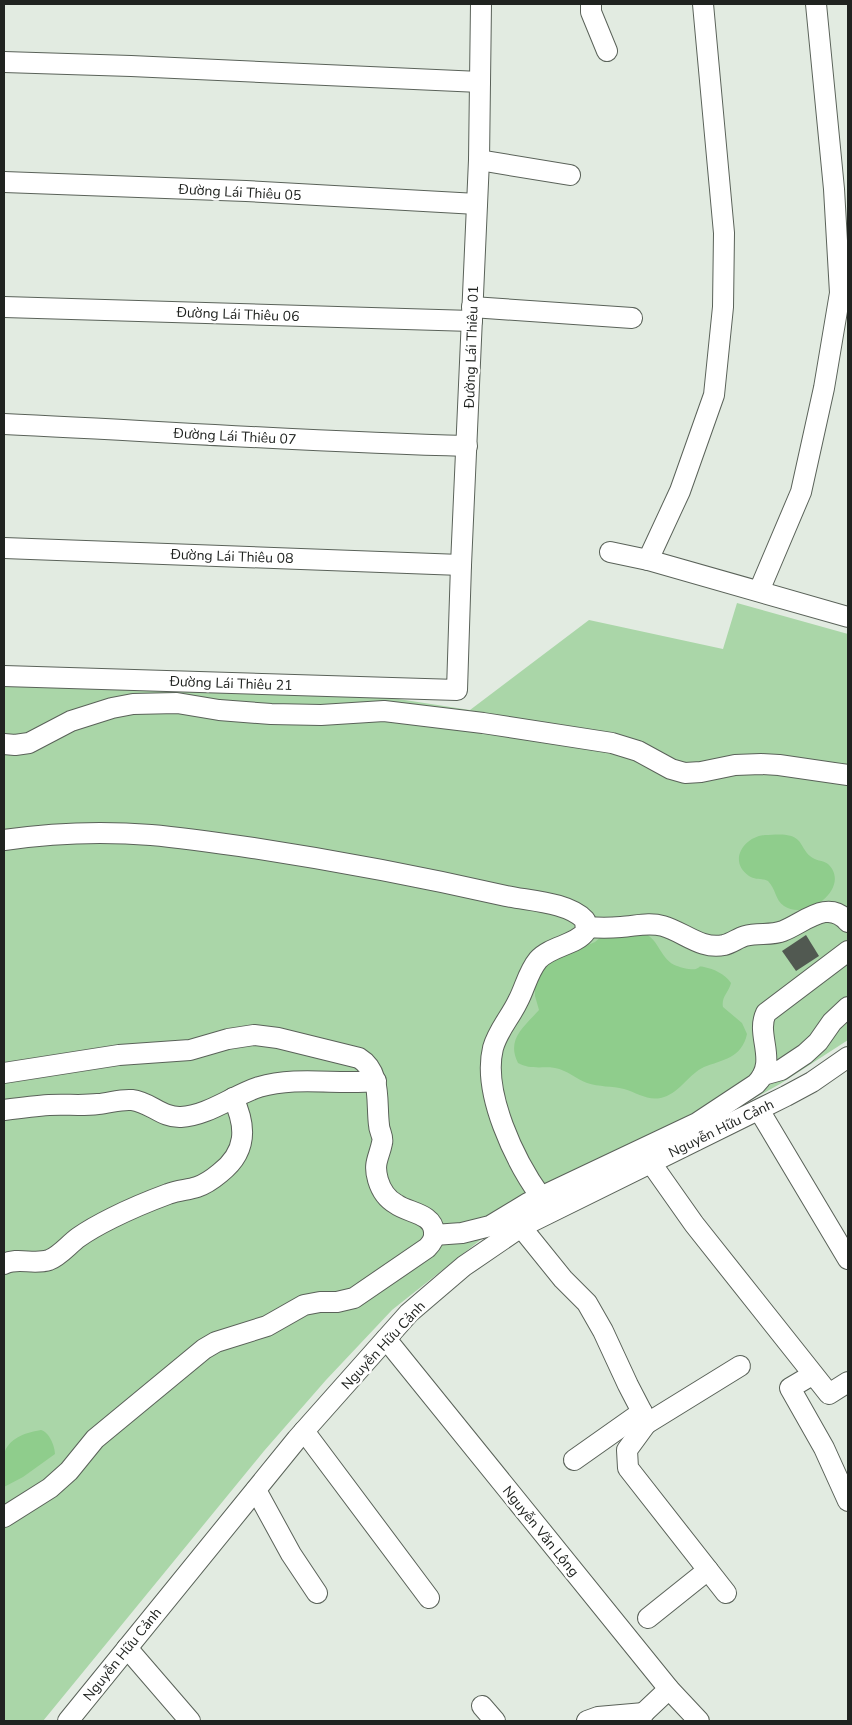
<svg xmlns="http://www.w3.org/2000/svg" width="852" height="1725" font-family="'Nunito Sans',sans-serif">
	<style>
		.green { fill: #aad6a8 }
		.water { fill: #8fcd8c }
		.building { fill: #515951 }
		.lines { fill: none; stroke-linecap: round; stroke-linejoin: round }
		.minor-casing { stroke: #5a6259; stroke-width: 22 }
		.minor { stroke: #fff; stroke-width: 20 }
		.labels { text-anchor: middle; stroke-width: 5; stroke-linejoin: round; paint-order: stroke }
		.street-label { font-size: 14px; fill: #202320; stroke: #fff }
	</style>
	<rect width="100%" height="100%" fill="#e2ebe1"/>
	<!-- green -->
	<path class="green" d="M737,603L848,634V1040L780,1084L715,1120L498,1226L392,1310L326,1380L264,1451L43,1721H4V684L372,695L470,710L589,620L723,649Z"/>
	<!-- water -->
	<g class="water">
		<path d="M765,835C776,835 791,832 799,841C803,846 805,852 810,856C815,861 823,860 828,864C852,887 807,922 784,906C775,900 776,889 768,881C761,878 755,880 749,876C728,862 743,837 765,835Z"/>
		<path d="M644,933C660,940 660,960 677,966C682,968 691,970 696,969C701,967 698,966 704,967C714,969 725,974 731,983C729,992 721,997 723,1007L742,1023L747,1034C742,1058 722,1060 704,1067C689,1074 680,1092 664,1097C649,1102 638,1093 624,1089C612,1086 599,1087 587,1083C576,1079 567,1070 555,1068C543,1066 530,1070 518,1063C506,1039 524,1027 539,1010L535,996V982L541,965L595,942L602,936Z"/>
		<path d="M41,1430C49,1432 55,1446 55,1454L23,1477L4,1487C4,1479 1,1458 5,1451C11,1437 28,1432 41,1430Z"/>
	</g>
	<!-- building -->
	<path class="building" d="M806,935L819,956L796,971L782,951Z"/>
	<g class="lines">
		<defs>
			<g id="minor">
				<path d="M591,4V12L607,51"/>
				<path d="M4,62L131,66L480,82"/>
				<path d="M479,160L570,175"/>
				<path d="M4,182L246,191L477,204"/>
				<path d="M4,307L472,321"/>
				<path d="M472,307L632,318"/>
				<path d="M4,424C158,431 312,442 467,446"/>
				<path d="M4,548L461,565"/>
				<path d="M610,552L648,560L848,617"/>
				<path d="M648,560L680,491L714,395L723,307L724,233L703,4"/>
				<path d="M759,591L801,492L824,388L840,293L834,189L816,4"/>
				<path d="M4,676L457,690L461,565L479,160L481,4"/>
				<path d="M4,744L15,745L29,743L71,721L112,708L133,704L177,703L219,710L271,714L321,715L384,711L483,723L612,743L638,751L671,769L685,773L701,772L735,765L761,764L779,765L848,775"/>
				<path d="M4,840C52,833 102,831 151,835C185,838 219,843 253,848C338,861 422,877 506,896C529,901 568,902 585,920L586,931C577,945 550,946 538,960C528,972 525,988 518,1001C510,1018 498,1030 493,1048C482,1093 515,1161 541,1197"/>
				<path d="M587,927C598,928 610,928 621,927C636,926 649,922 663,926C684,932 701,950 724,945C732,943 738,938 745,936C758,932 771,936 783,931C804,923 828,898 848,922"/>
				<path d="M4,1073L119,1055L190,1050L228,1039L254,1035L278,1038L359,1058C382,1072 376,1102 379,1125C379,1131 384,1137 382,1143C379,1158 373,1163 378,1180C381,1190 387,1199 396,1204C408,1213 433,1213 434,1232C435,1239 431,1244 427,1248L354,1298L337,1302H320L304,1305L267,1326L216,1342L204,1349L95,1439L69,1471L50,1488L4,1517"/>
				<path d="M763,1075L781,1070L805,1054L818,1042L832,1022L848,1007"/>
				<path d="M4,1110C19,1108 34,1106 49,1105C65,1104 82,1106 98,1104C110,1103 120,1099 132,1100C150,1102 162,1118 181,1117C207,1116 234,1095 259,1087C297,1076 337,1085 376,1081"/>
				<path d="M759,1110L848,1259"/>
				<path d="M651,1163L694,1224L829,1394L848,1382"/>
				<path d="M521,1227L563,1279L587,1303L603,1331L628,1385L642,1412L646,1424L627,1450L628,1468L726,1593"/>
				<path d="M434,1235L462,1233L490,1226L528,1203L697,1123L756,1084C779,1061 755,1036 766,1013L848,951"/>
				<path d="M4,1264C17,1257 34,1265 49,1260C60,1256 69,1244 79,1237C89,1230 100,1224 112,1218C130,1209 149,1201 168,1194C178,1190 188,1190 197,1187C206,1184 214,1178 220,1173C247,1152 247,1127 233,1098"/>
				<path d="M386,1339L669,1689L699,1721"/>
				<path d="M812,1375L790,1388L824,1448L848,1501"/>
				<path d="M646,1424L740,1366"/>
				<path d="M304,1431L429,1598"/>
				<path d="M574,1460L642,1412"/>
				<path d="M256,1490L291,1554L317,1593"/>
				<path d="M648,1618L708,1570"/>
				<path d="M127,1648L190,1721"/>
				<path d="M482,1706L495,1721"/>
				<path d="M68,1721L297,1439L409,1313L464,1266L521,1227L786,1096L812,1082L848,1057"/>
				<path d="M587,1721L598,1717L644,1713"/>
				<path d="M635,1721L669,1689"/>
			</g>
		</defs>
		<!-- minor casing -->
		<use href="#minor" class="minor-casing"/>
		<!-- minor -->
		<use href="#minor" class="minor"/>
	</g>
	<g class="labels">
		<!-- street labels -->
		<g class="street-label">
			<text transform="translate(240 192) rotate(3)" y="5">Đường Lái Thiêu 05</text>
			<text transform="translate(238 314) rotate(2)" y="5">Đường Lái Thiêu 06</text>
			<text transform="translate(471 347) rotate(-88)" y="5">Đường Lái Thiêu 01</text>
			<text transform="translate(235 436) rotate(3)" y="5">Đường Lái Thiêu 07</text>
			<text transform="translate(232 556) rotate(2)" y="5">Đường Lái Thiêu 08</text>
			<text transform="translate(231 683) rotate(2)" y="5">Đường Lái Thiêu 21</text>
			<text transform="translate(721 1128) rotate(-26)" y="5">Nguyễn Hữu Cảnh</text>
			<text transform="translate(383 1345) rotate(-47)" y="5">Nguyễn Hữu Cảnh</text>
			<text transform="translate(541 1531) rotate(51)" y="5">Nguyễn Văn Lộng</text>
			<text transform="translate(122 1654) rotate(-51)" y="5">Nguyễn Hữu Cảnh</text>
		</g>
	</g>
	<!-- border -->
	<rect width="852" height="1725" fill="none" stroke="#202320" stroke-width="10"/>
</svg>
